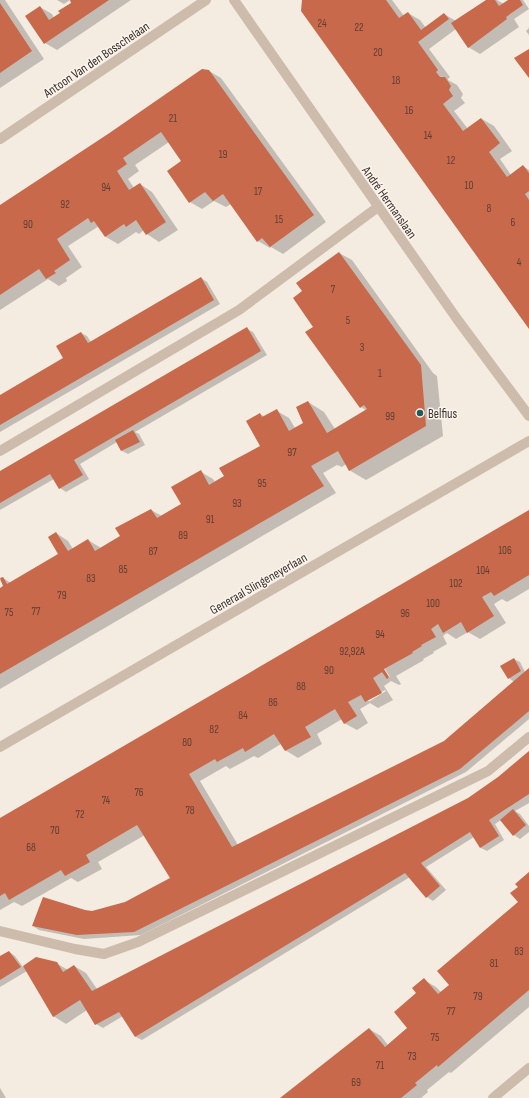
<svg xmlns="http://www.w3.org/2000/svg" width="529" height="1098" font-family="'Sofia Sans Condensed',sans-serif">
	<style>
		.shadow { fill: #0003; fill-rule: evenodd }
		.building { fill: #c8694b }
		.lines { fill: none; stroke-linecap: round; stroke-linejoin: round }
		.service { stroke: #cdbbac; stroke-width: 10 }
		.minor { stroke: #cdbbac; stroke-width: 10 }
		.poi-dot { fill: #1f5a5e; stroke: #fbf5ee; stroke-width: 1.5 }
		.labels { text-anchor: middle; stroke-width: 3; stroke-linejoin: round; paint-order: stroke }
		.number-label { font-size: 11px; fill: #5e3e33 }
		.street-label { font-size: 13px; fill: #3b302b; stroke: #fbf5ee }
		.poi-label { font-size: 13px; fill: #3b302b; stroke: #fbf5ee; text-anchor: start }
	</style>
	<rect width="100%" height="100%" fill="#f4ebe1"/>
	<!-- shadow -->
	<g class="shadow">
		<path d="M0,0H5L44,59L0,88Z"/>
		<path d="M57,0H70L64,4Z"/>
		<path d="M71,0H131L57,50L45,43L40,7L52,14L54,18L73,3Z"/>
		<path d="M305,0H392L404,16L408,13L420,20L426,28L444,14L456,21L488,0H497L504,4L510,0H523L529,9L514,19L519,27L480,54L468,47L456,29L429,49L450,77L448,79V80L457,85L463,94L461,98L465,103L454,111L468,129L482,119L494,126L512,151L500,159L511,175L523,166L529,170V327Z"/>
		<path d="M529,28V35L526,31Z"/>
		<path d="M209,71L221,78L326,222L283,254L271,247L270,248L258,241L231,204L226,207L214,201L202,209L190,202L183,162L169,142L135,165L139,171L128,179L134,188L140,184L152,192L178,230L159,242L147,234L144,230L139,234L136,232L118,244L106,237L99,226L68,246L82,267L66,278L67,281L59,286L48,279L0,310V207Z"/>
		<path d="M339,253L352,260L433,373L437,376L443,436L366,480L349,470L346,464L342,467L337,465L323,473L336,493L0,689V589L4,586L0,580L3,578L11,583L59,555L56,533L68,541L73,549L88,540L101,548L121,536L151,510L162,516L182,504L201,472L213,479L215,482L225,477L261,446L260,414L265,417L277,411L289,418L295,428L303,424L308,402L324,412L335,429L367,411L361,407L306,332L314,327L303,291Z"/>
		<path d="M201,278L207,282L220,304L0,432V396L64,358L81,333L87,336L91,342Z"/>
		<path d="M247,329L253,332L267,355L135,432L139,434L145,445L128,454L122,451L117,442L80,464L89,479L66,492L60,488L54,479L0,510V472Z"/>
		<path d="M529,511V589L507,602L502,599L494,604L506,623L480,639L468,632L456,639L447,633L443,636L447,644L433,652L434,653L423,659L424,660L396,676L401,684L399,685L391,681L384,686L393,700L378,708L370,703L360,709L368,723L357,730L344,723L342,719L317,734L322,744L298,758L285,750L281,744L258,758L254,756L230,769L226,766L200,781L238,845L444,742L514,682L509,678L514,659L520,662L525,672L529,669V719L466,772L141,935L84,939L39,930L33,926L84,911L92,912L125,903L172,878L145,835L98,862L102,869L78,882L71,878L22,906L14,902L0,910V820ZM382,664L390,677H388L381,665ZM385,690L386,691L370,701H366Z"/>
		<path d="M529,753V803L515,811L520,814L529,826V832L520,839L514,835L501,820L495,824L504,840L487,851L481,848L474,837L426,867L446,890L433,901L427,897L410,877L142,1040L136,1037L123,1016L103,1028L96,1024L87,1010L66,1024L53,1016L27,971L0,987V957L9,952L15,956L23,967L36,958L56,963L68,970L74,966L86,973L97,989L469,799L499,778Z"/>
		<path d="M529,873V1007L451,1073L449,1072L427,1090L428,1092L421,1098H282L369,1029L381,1036L388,1045L409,1028L417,993L424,980L436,987L441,992L451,985L519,902V887Z"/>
		<path d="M0,1088L6,1098H0Z"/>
	</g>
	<!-- building -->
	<g class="building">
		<path d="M70,0H109L44,44L25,16L40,6L49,20L60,13L58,11L71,3Z"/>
		<path d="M302,0H386L399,18L408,12L421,30L444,13L449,19L418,42L438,70L436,72L440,77H445L451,86L449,90L453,96L443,104L463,131L481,118L500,143L489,152L507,177L523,165L529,173V191L525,194L529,200V329L301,11Z"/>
		<path d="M486,0H495L499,6L508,0H520L523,5L506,17L507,19L468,48L451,23Z"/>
		<path d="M0,3L32,51L0,73Z"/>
		<path d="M529,49V78L514,58Z"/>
		<path d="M202,69L209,70L314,215L270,247L262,238L257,242L223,194L213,201L205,192L189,203L167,171L181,161L161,132L123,158L127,164L117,171L129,190L140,183L166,222L146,235L136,220L126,227L124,224L105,237L94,221L91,223L88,218L57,239L70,260L54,271L56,273L46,279L39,269L0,295V205L108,134Z"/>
		<path d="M339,252L421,365L426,426L349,471L338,451L311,466L324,486L0,674V588L3,586L0,578L3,577L7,584L58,554L48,537L56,532L68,551L88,539L95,551L120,536L115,528L151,509L157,518L181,504L171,487L201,470L209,485L224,476L219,468L260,446L246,421L260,413L262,417L277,409L289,431L303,423L296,407L308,401L327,433L367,409L364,405L360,408L305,332L313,327L293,298L302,291L296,283Z"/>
		<path d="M201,277L214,300L0,425V395L63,358L56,346L81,332L88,343Z"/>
		<path d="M247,327L261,351L74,460L83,475L59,489L50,474L0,503V471Z"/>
		<path d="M133,430L140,442L121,451L115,440Z"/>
		<path d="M529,510V575L494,596L491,592L482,597L494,616L467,633L461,622L443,633L438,624L431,629L436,637L421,645L422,646L412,652L413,653L384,669L389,677L387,679L382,672L373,678L382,693L365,702L361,695L348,702L357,716L344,724L335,709L305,727L311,737L285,751L274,734L245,752L243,748L217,762L215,759L189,774L232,847L444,741L529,668V711L460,769L134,932L77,935L32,926L43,897L85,910L92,911L125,902L170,878L137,825L86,855L90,862L65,876L61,870L9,900L5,893L0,896V818Z"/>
		<path d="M514,658L521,671L508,679L500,666Z"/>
		<path d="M529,751V794L489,820L499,836L480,848L470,832L421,863L440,886L426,898L405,873L135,1037L119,1012L95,1025L80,1000L53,1017L23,966L36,957L57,962L63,972L74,965L92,991L468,798L498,777Z"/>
		<path d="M513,809L526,825L513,836L500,820Z"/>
		<path d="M529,872V990L438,1067L437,1065L415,1083L417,1085L401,1098H280L369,1028L385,1047L407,1028L394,1012L416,993L412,988L424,978L438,994L449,985L437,971L518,902L510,893L518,887L515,884Z"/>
		<path d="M9,951L21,967L0,980V956Z"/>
	</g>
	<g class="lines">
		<!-- service -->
		<g class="service">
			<path d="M0,451L239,310L378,207"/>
			<path d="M0,931L75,949L104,954L138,942L488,771L529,737"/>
		</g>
		<!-- minor -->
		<g class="minor">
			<path d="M234,0L457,319L529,416"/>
			<path d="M0,139L206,0"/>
			<path d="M0,747L529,441"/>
			<path d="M493,1098L529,1068"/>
		</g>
	</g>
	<!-- markers -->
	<circle class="poi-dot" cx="420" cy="413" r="4"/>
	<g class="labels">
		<!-- number labels -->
		<g class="number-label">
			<text x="322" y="27">24</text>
			<text x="359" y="31">22</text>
			<text x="378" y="56">20</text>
			<text x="396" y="84">18</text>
			<text x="409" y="114">16</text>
			<text x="173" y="122">21</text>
			<text x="428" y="139">14</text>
			<text x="223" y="158">19</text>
			<text x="451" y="164">12</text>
			<text x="469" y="189">10</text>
			<text x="106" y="191">94</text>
			<text x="258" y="195">17</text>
			<text x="65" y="208">92</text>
			<text x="489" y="212">8</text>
			<text x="279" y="223">15</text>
			<text x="513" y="226">6</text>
			<text x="28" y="228">90</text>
			<text x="519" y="266">4</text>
			<text x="333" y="293">7</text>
			<text x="348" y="324">5</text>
			<text x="362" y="351">3</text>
			<text x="380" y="377">1</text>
			<text x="390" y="420">99</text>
			<text x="292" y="456">97</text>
			<text x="262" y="487">95</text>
			<text x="237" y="507">93</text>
			<text x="210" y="523">91</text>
			<text x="183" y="539">89</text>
			<text x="505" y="554">106</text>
			<text x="153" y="555">87</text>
			<text x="123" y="573">85</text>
			<text x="483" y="574">104</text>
			<text x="91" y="582">83</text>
			<text x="456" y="587">102</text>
			<text x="62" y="599">79</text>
			<text x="433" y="607">100</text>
			<text x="36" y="615">77</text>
			<text x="9" y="616">75</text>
			<text x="405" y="617">96</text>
			<text x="380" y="638">94</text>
			<text x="352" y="655">92,92A</text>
			<text x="329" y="674">90</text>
			<text x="301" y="690">88</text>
			<text x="273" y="706">86</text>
			<text x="243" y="719">84</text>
			<text x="214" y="733">82</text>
			<text x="187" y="746">80</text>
			<text x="139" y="796">76</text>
			<text x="106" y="804">74</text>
			<text x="190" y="814">78</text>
			<text x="80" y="818">72</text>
			<text x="55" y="834">70</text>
			<text x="31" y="851">68</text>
			<text x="519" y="955">83</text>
			<text x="494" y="967">81</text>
			<text x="478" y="1000">79</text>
			<text x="451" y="1015">77</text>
			<text x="435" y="1041">75</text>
			<text x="412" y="1060">73</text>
			<text x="380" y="1069">71</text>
			<text x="356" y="1086">69</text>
		</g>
		<!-- street labels -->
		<g class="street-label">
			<text transform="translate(96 59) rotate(-34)" y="5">Antoon Van den Bosschelaan</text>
			<text transform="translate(390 202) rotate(55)" y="5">André Hermanslaan</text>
			<text transform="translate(258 583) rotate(-30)" y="5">Generaal Slingeneyerlaan</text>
		</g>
		<!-- poi labels -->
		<g class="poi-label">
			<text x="428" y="418">Belfius</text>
		</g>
	</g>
</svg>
